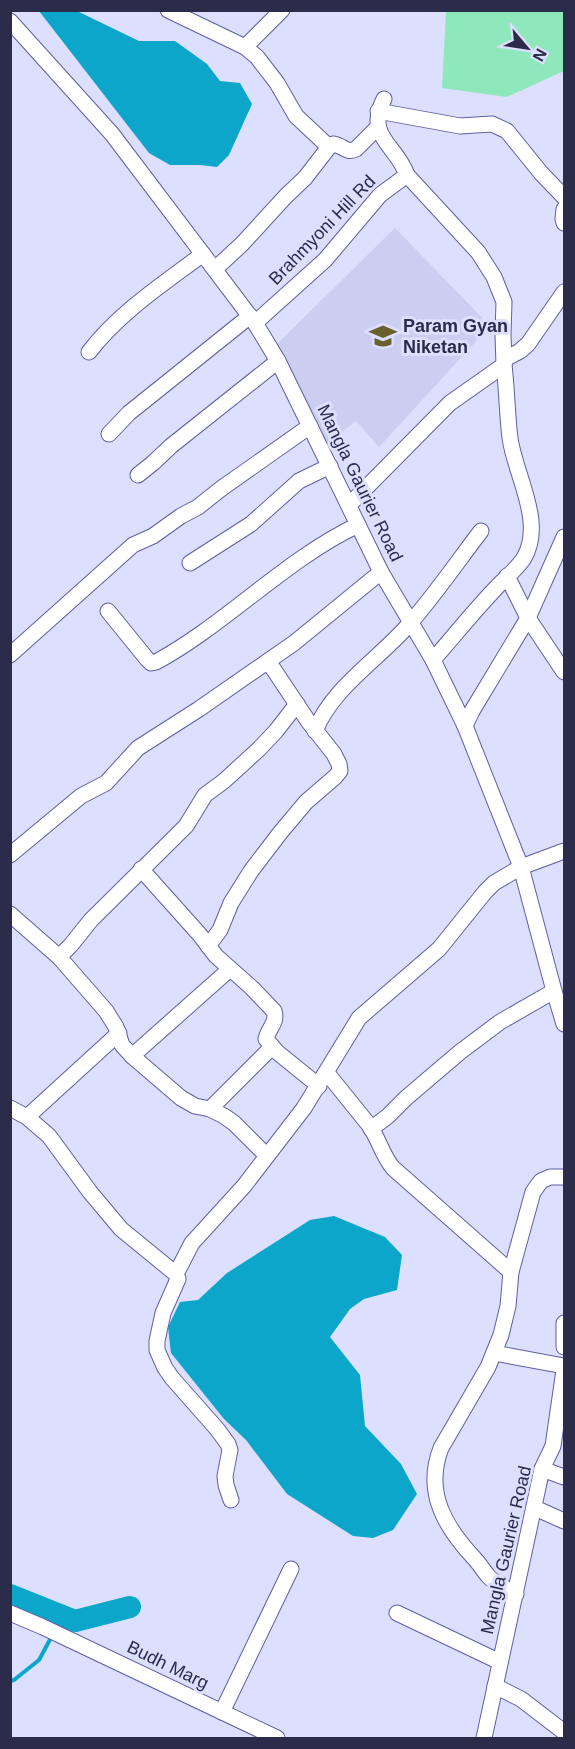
<svg xmlns="http://www.w3.org/2000/svg" width="575" height="1749" font-family="Arial,sans-serif">
	<style>
		.built { fill: #cbcef0 }
		.green { fill: #8fe8bc }
		.water { fill: #0da6cb }
		.lines { fill: none; stroke-linecap: round; stroke-linejoin: round }
		.stream { stroke: #0da6cb; stroke-width: 4 }
		.river { stroke: #0da6cb; stroke-width: 22 }
		.minor-casing { stroke: #5e5ea3; stroke-width: 17 }
		.minor { stroke: #fff; stroke-width: 15 }
		.labels { text-anchor: middle; stroke-width: 6; stroke-linejoin: round; paint-order: stroke }
		.street-label { font-size: 18px; fill: #2b2c4a; stroke: #dcdffe }
		.poi-label { font-size: 18px; font-weight: bold; fill: #2b2c4a; stroke: #dcdffe; text-anchor: start }
	</style>
	<rect width="100%" height="100%" fill="#dcdffe"/>
	<!-- built -->
	<path class="built" d="M395,228L490,326L379,447L356,421L326,444L275,346Z"/>
	<!-- green -->
	<path class="green" d="M446,11H564V71L507,97L442,88Z"/>
	<!-- water -->
	<g class="water">
		<path d="M39,11H77L139,41H175L207,64L220,81L240,83L252,104L229,155L217,167L200,165H170L149,153Z"/>
		<path d="M334,1216L385,1237L402,1255L397,1290L364,1299L350,1309L330,1337L360,1375L365,1426L401,1464L417,1494L393,1530L373,1538L353,1536L287,1494L246,1440L224,1419L171,1353L168,1327L180,1302L198,1300L227,1273L310,1220Z"/>
	</g>
	<g class="lines">
		<!-- stream -->
		<g class="stream">
			<path d="M57,1628L63,1616"/>
			<path d="M10,1681L14,1680L39,1660L53,1634"/>
		</g>
		<!-- river -->
		<path class="river" d="M10,1595L75,1621L130,1607"/>
		<defs>
			<g id="minor">
				<path d="M168,10L245,47L257,57L277,83L296,116L329,147"/>
				<path d="M10,21L112,134L255,323L278,361L381,572L433,660L465,726L521,867L554,991L564,1024"/>
				<path d="M245,47L282,10"/>
				<path d="M378,111L460,126L492,124L507,131L541,173L564,197"/>
				<path d="M407,175L478,252L494,277L504,302L503,335L504,365"/>
				<path d="M564,209L563,219L564,223"/>
				<path d="M215,269L242,244L286,196L305,178L329,147L333,144C343,145 346,154 356,149L378,127"/>
				<path d="M255,323L325,260L380,195L407,175C396,144 365,137 384,99"/>
				<path d="M89,352C120,312 163,284 203,254"/>
				<path d="M505,359L520,351L528,344L564,292"/>
				<path d="M109,434L129,413L250,316"/>
				<path d="M138,475L153,463L171,446L278,361"/>
				<path d="M349,505L450,403L504,365C507,390 507,414 510,438C515,475 545,522 524,558C517,569 505,578 496,588C474,611 454,636 433,660"/>
				<path d="M190,563L251,524L299,481L330,466"/>
				<path d="M507,576L528,618L564,672"/>
				<path d="M108,611L147,659L151,663L156,662C226,624 286,559 358,525"/>
				<path d="M10,655L133,545L153,536L181,516L198,507L222,488L310,426"/>
				<path d="M465,726L472,711L528,618L564,537"/>
				<path d="M315,731C333,686 381,658 411,622C436,593 458,561 481,531"/>
				<path d="M10,855L81,796L106,783L138,748L199,709L294,643L381,572"/>
				<path d="M141,869L200,935L216,956L252,988L274,1011C278,1022 268,1029 266,1039L277,1052L319,1086"/>
				<path d="M10,914L59,957L106,1011L116,1027L122,1045L132,1056L181,1098L195,1106L210,1109L224,1116L234,1123L267,1156"/>
				<path d="M208,946L220,930L231,903L251,871L280,833L306,802L335,777L340,771L339,764L334,754L308,721L268,661"/>
				<path d="M59,957L71,945L91,920L186,826L205,795L224,781L259,749L276,731L297,704"/>
				<path d="M132,1056L230,969"/>
				<path d="M327,1073L369,1125C379,1139 382,1155 393,1168L511,1272"/>
				<path d="M10,1108L27,1117L49,1136L90,1192L121,1229L176,1274L178,1279L163,1313L157,1341V1350L165,1368L172,1378L217,1429L228,1444L230,1450L225,1476L226,1485L231,1500"/>
				<path d="M210,1109L272,1047"/>
				<path d="M27,1117L119,1033"/>
				<path d="M371,1129L388,1116L406,1098L460,1052L500,1022L554,991"/>
				<path d="M176,1274L192,1243L244,1186L304,1108L359,1018L439,949L485,892L494,883L521,867L564,851"/>
				<path d="M564,1323V1347"/>
				<path d="M494,1353L564,1366"/>
				<path d="M542,1469L564,1477"/>
				<path d="M535,1508L564,1521"/>
				<path d="M516,1594C507,1589 495,1584 488,1576C483,1570 479,1563 474,1558C445,1527 424,1492 441,1448L488,1367L501,1335L508,1306L511,1272L533,1192L541,1181L550,1177H564"/>
				<path d="M10,1613L43,1627L277,1738"/>
				<path d="M397,1613L500,1662"/>
				<path d="M495,1686L521,1699L564,1732"/>
				<path d="M222,1712L291,1569"/>
				<path d="M484,1738L542,1469L553,1446L564,1370"/>
			</g>
		</defs>
		<!-- minor casing -->
		<use href="#minor" class="minor-casing"/>
		<!-- minor -->
		<use href="#minor" class="minor"/>
	</g>
	<!-- icons -->
	<defs>
		<symbol id="school-bare" viewBox="-9 -9 18 18"><path d="M0-5L7-2L0 1L-7-2ZM-4 1L0 2.5L4 1V4Q0 6-4 4Z" fill="#68612e" stroke="#dcdffe" stroke-width="2.5" paint-order="stroke"/></symbol>
	</defs>
	<g fill-rule="evenodd">
		<use href="#school-bare" x="364" y="317" width="38" height="38"/>
	</g>
	<g class="labels">
		<!-- street labels -->
		<g class="street-label">
			<text transform="translate(322 230) rotate(-46)" y="6">Brahmyoni Hill Rd</text>
			<text transform="translate(360 483) rotate(64)" y="6">Mangla Gaurier Road</text>
			<text transform="translate(506 1550) rotate(-77)" y="6">Mangla Gaurier Road</text>
			<text transform="translate(168 1665) rotate(26)" y="6">Budh Marg</text>
		</g>
		<!-- poi labels -->
		<g class="poi-label">
			<text x="403" y="332">Param Gyan<tspan x="403" dy="21">Niketan</tspan></text>
		</g>
	</g>
	<!-- border -->
	<rect width="575" height="1749" fill="none" stroke="#2b2c4a" stroke-width="24"/>
	<!-- north arrow -->
	<g transform="translate(527 48) rotate(119)" stroke="#dcdffe" stroke-width="4.5" paint-order="stroke">
	<path d="M0-4.5L10 22L0 15L-10 22Z" fill="#2b2c4a"/>
	<text y="-9" font-size="16" font-weight="bold" text-anchor="middle" fill="#2b2c4a">N</text>
	</g>
</svg>
